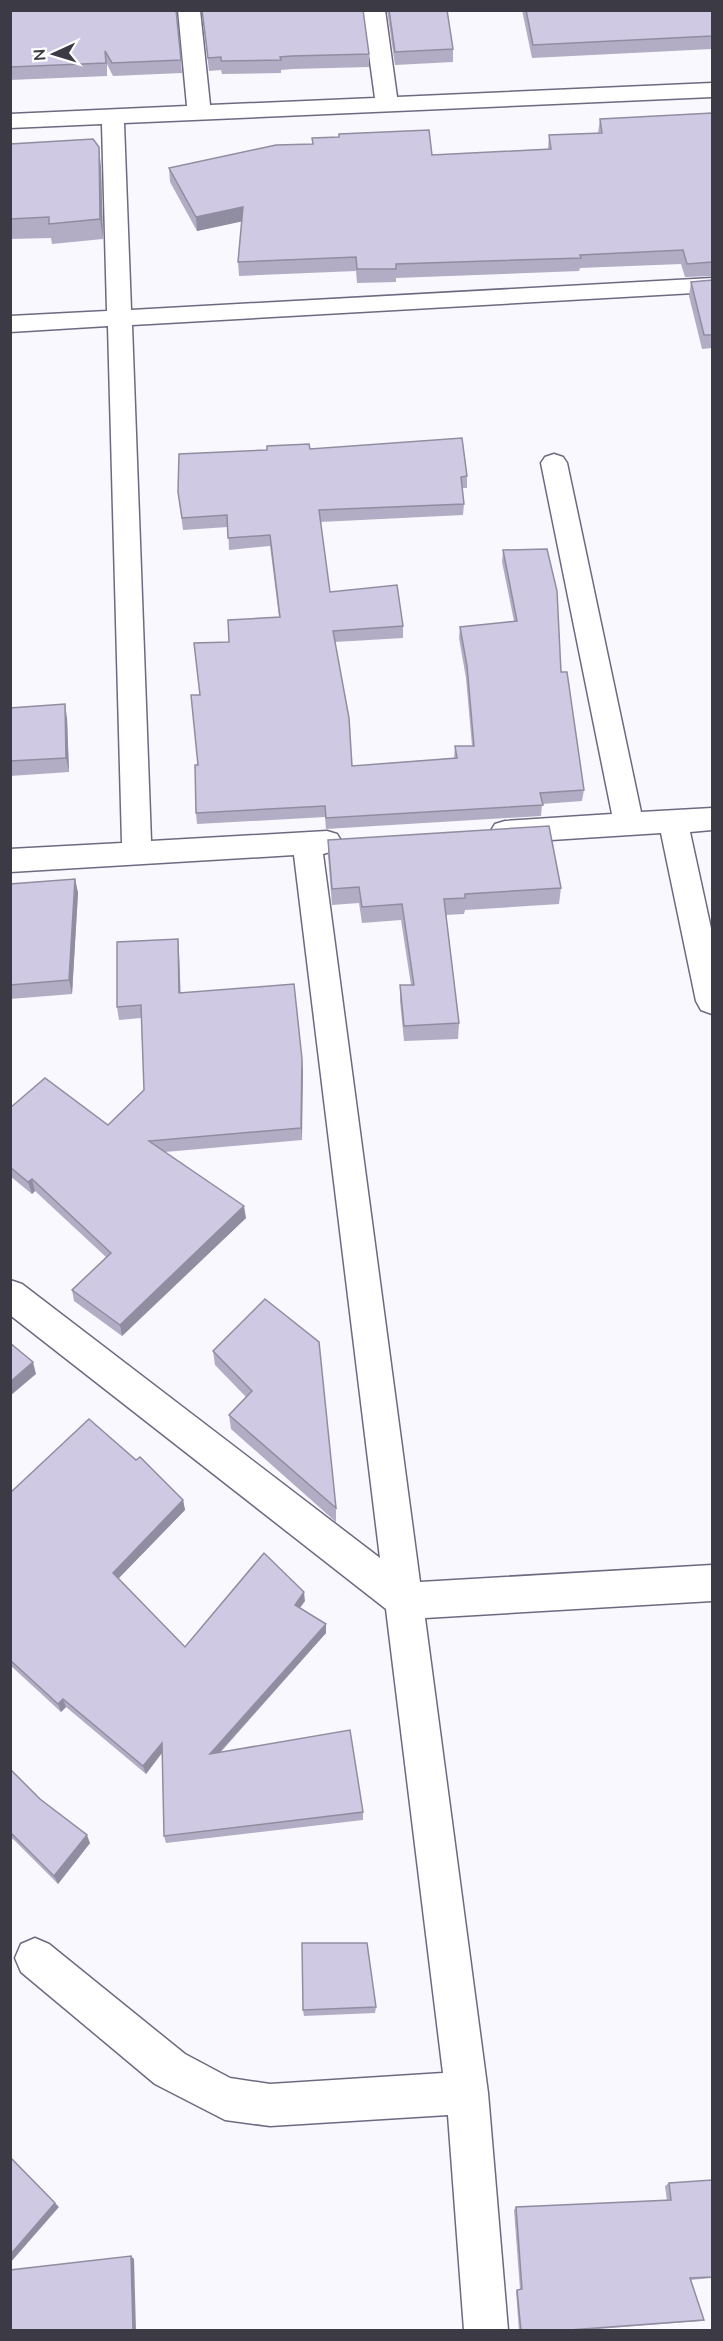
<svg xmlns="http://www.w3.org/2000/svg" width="723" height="2341" font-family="'Nunito Sans',sans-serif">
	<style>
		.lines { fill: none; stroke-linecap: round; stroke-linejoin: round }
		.minor-casing { stroke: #6e6981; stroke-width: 3 }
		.minor { fill: #fff; fill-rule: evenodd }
		.wall { fill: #b2adc4 }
		.shaded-wall { fill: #918da0 }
		.building { fill: #cfc9e4; stroke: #918da0; stroke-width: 1.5 }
	</style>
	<rect width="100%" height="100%" fill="#f9f8fe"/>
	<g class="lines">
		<defs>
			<g id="minor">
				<path d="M178,10H200L210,105L375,98L363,10H385L397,97L712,83V97L124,123L131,310L712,278V292L132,325L151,841L327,831L337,834L342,842L337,850L323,854L420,1582L712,1565V1601L425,1618L488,2093L508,2330H464L448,2115L270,2126L225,2120L155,2084L21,1972L15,1958L21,1944L35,1938L49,1944L185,2054L230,2078L270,2084L443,2073L386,1609L10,1315V1280L22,1284L380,1558L294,855L10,872V849L122,843L108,326L10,332V316L107,311L102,124L10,128V114L187,106Z"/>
				<path d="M554,454L563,457L567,463L641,812L712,808V830L690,832L712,933V1014L701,1010L696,1001L661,833L505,843L495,840L490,832L495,824L505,821L612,814L541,463L545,457Z"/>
			</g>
		</defs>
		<!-- minor casing -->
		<use href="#minor" class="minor-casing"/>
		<!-- minor -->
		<use href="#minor" class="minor"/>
	</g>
	<!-- wall -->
	<g class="wall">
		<path d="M10,10H176L182,73L113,76L107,64V76L10,80Z"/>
		<path d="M202,10H363L369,54V67L293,69L281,70V73L222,74L221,70L209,71Z"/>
		<path d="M387,10H447L453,49V62L395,65Z"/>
		<path d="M522,10H712V49L532,58Z"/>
		<path d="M712,113V276L685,277L681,264L580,268L579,271L396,278V282L357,283L356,271L239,276L238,262L242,221L197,231L170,182L169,168L548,149L549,135L598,133L600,119Z"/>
		<path d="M10,144L101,167L103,239L52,244L51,238L10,239Z"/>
		<path d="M712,280V348L702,349L689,296L691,282Z"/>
		<path d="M310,449L467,476V488H462L464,504L463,515L320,522L330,592L403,626V638L335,642L352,766L454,758L455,746H472L466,678L459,638L460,627L514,621L502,562L503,550L561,672L584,790L582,801L542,804L541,816L326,829L325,817L197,824L196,813L199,695L229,642L279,617L270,546L229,550L228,527L183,530L178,492Z"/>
		<path d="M10,708L67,718L69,772L10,776Z"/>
		<path d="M328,840L561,888L559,904L465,910L464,914L446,915L459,1023L458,1039L404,1041L400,1001V985H411L401,920L362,923L359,903L332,905L328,856Z"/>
		<path d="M75,879L78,893L72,994L10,999V884Z"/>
		<path d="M178,939L179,952L180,992L302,1059V1140L165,1152L246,1218L122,1336L74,1301L72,1290L106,1257L35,1191L32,1194L10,1176V1108L108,1125L144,1090L141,1018L119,1020L117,1007Z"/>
		<path d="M265,1299L336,1508V1522L231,1429L229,1415L246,1397L215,1365L213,1351Z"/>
		<path d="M136,1460L183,1500L185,1510L118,1579L185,1647L305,1601L300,1608L326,1624V1633L220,1753L363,1812V1820L166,1843L164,1836L162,1753L146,1774L66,1707L61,1712L10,1665V1493Z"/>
		<path d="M10,1769L40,1799L90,1843L58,1884L13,1839L10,1841Z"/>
		<path d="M376,2007L375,2013L304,2016L303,2010Z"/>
		<path d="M712,2180V2278L690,2280L704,2320L700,2321L573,2331H519L516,2291L517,2290L520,2289L514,2210L516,2207L667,2201L665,2186L669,2183Z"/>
	</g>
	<!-- shaded-wall -->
	<g class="shaded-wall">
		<path d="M99,147L101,167L103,239L100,219Z"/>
		<path d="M243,207L244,221L197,231L196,217Z"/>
		<path d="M65,704L67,718L69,772L66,758Z"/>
		<path d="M75,879L78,893L72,994L69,980Z"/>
		<path d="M178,939L179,952L181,1005L179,993Z"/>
		<path d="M302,1059L303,1072L302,1140L301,1128Z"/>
		<path d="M32,1179L35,1191L32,1194L28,1182Z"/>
		<path d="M244,1206L246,1218L122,1336L120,1325Z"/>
		<path d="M33,1362L36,1374L10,1396V1382Z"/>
		<path d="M183,1500L185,1510L115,1582L113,1573Z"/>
		<path d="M304,1592L305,1601L295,1614V1605Z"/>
		<path d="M326,1624V1633L211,1762L210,1754Z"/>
		<path d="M63,1699L66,1707L61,1712L58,1704Z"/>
		<path d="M162,1743L164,1750L146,1774L143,1766Z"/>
		<path d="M87,1835L90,1843L58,1884L54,1876Z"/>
		<path d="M10,2157L59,2207L10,2263Z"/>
		<path d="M131,2256L134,2259L136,2331H133Z"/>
	</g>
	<!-- building -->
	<g class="building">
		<path d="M10,10H176L181,60L112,63L105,51L106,63L10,67Z"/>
		<path d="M202,10H363L369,54L292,56L280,57L281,60L221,61V57L208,58Z"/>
		<path d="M389,10H447L453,49L395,52Z"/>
		<path d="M526,10H712V36L533,45Z"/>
		<path d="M712,113V262L687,264L683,250L580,255L581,258L396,264V269H357L356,257L238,262L243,207L196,217L169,168L276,145L313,144L312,138L339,137V134L429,130L432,155L551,149L549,135L602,133L600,119Z"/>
		<path d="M93,139L99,147L100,219L49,224V217L10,219V144Z"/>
		<path d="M712,280V335H704L691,282Z"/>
		<path d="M462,438L467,476L461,477L464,504L319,510L330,592L397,585L403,626L333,631L349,718L352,766L457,758L455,746H474L467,666L460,627L517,621L503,550L547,549L557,591L561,672H567L584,790L540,793L543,805L326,818L325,806L196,813L195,765H198L191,695H200L194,643L229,642L228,620L280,617L270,535L228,538L227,515L182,518L178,492L179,454L267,450V446L309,444L310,449Z"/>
		<path d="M65,704L66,758L10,761V708Z"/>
		<path d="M549,826L561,888L465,894V898L444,899L459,1023L404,1026L400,985H414L402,904L362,907L359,887L332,889L328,840Z"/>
		<path d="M75,879L69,980L10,985V884Z"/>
		<path d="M178,939L179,993L294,984L302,1059L301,1128L149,1141L244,1206L120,1325L72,1290L111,1253L32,1179L28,1182L10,1167V1108L45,1078L108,1125L144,1090L141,1005L117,1007V942Z"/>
		<path d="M265,1299L319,1342L336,1508L229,1415L252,1391L213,1351Z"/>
		<path d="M10,1343L33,1362L10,1382Z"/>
		<path d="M89,1419L136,1460L140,1457L183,1500L113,1573L185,1647L264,1553L304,1592L295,1605L326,1624L210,1754L350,1730L363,1812L164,1836L162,1743L143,1766L63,1699L58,1704L10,1660V1493Z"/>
		<path d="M10,1769L40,1799L87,1835L54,1876L10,1832Z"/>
		<path d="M302,1943H367L376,2007L303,2010Z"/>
		<path d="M10,2157L55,2203L10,2255Z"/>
		<path d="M712,2180V2277L690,2278L704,2320L556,2331H521L517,2290L522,2289L516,2207L671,2200L669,2183Z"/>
		<path d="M131,2256L133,2331H10V2270Z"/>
	</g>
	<!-- border -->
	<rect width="723" height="2341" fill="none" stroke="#3c3a44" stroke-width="24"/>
	<!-- north arrow -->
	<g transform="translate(54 54) rotate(266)" stroke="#ffffff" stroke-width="4.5" paint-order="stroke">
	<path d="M0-4.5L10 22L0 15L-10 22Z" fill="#3c3a44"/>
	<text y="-9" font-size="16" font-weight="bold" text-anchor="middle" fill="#3c3a44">N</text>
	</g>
</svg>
